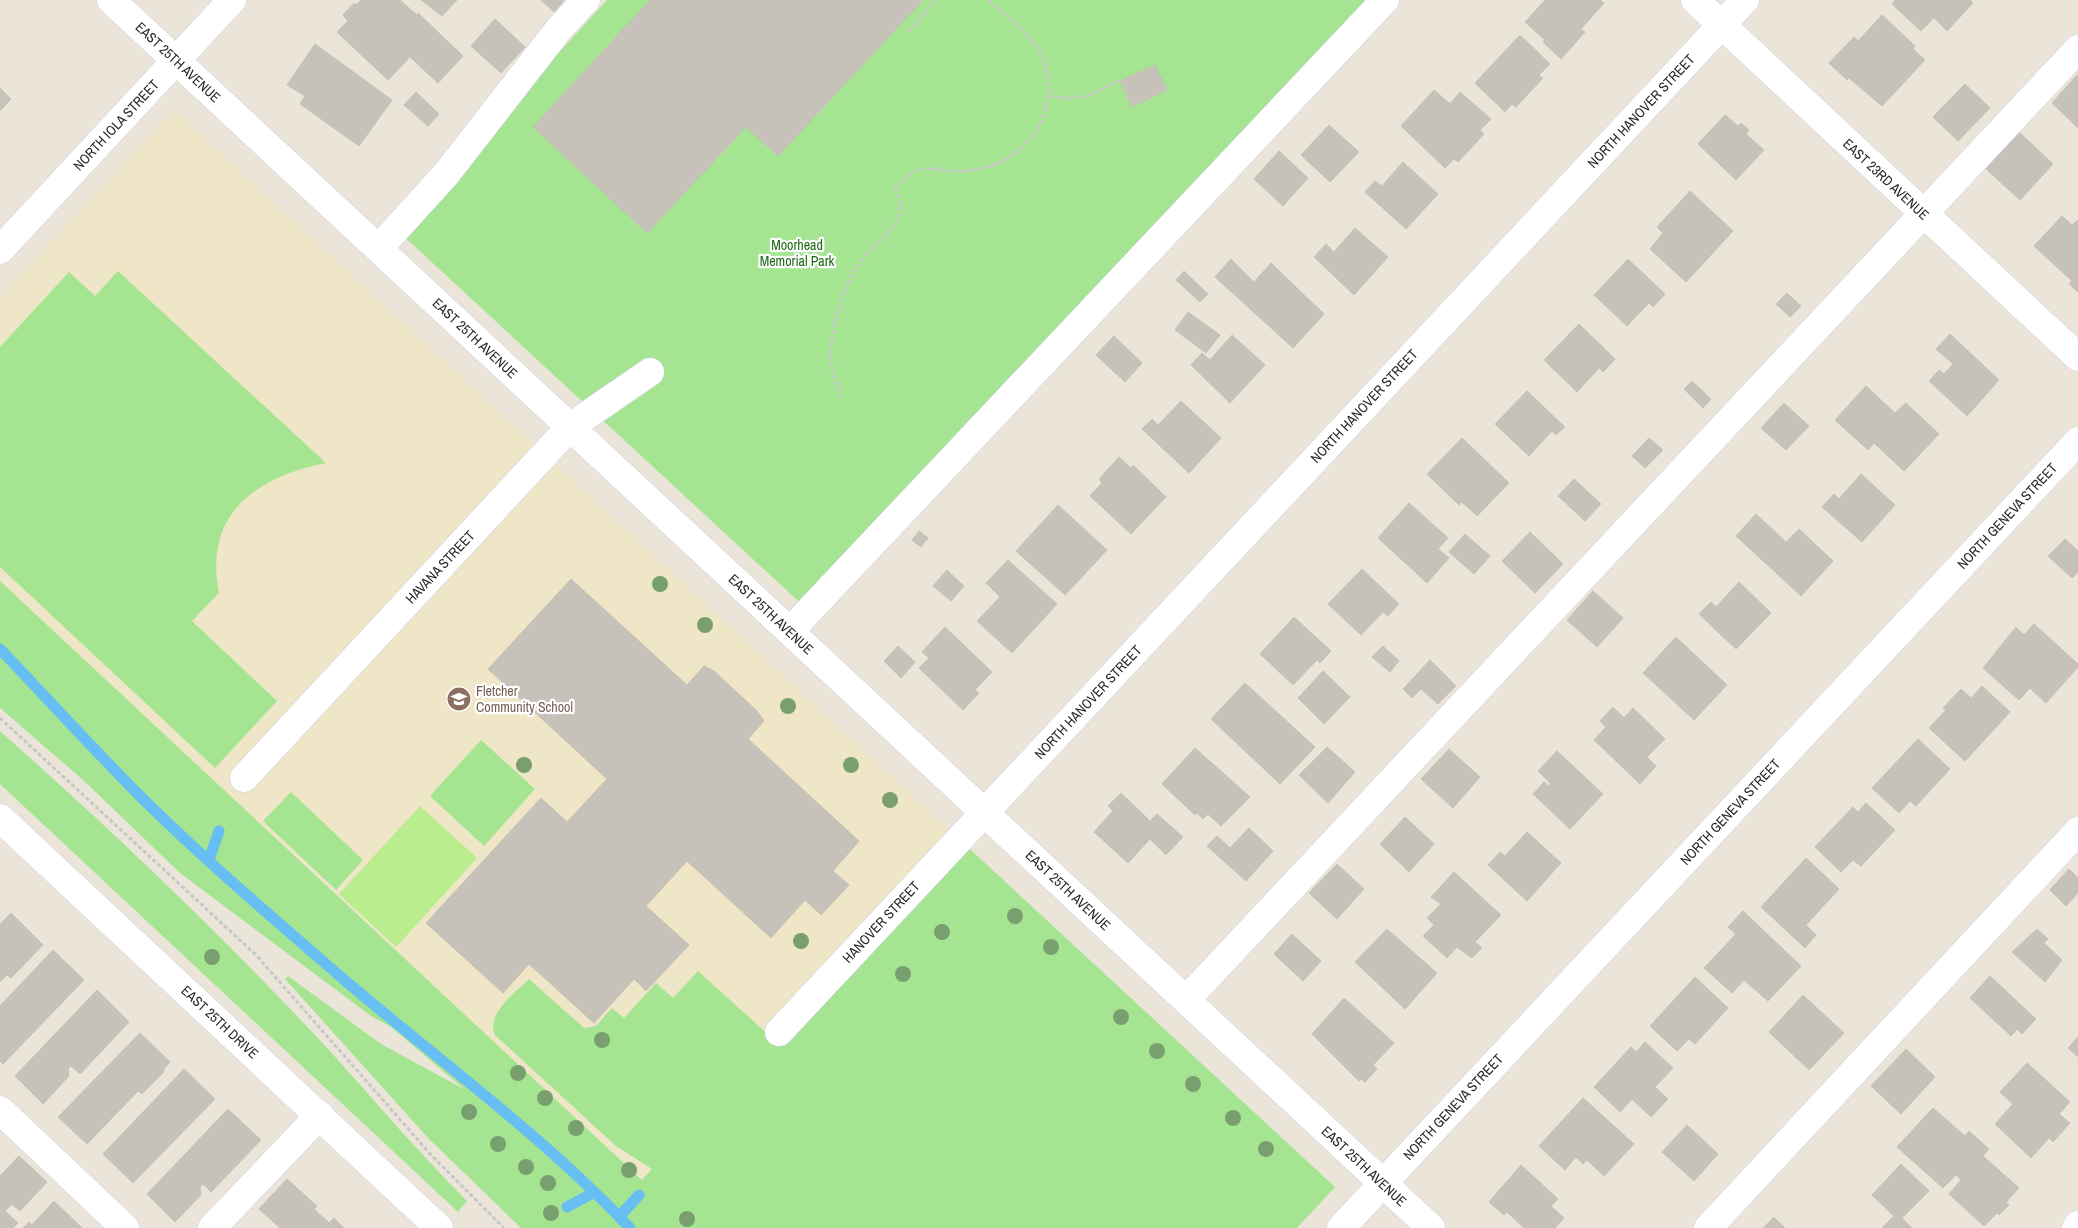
<svg xmlns="http://www.w3.org/2000/svg" width="2078" height="1228" font-family="'Archivo Narrow',sans-serif">
	<style>
		.education { fill: #eee6c7 }
		.green { fill: #a5e592 }
		.pitch { fill: #baed8d }
		.lines { fill: none; stroke-linecap: round; stroke-linejoin: round }
		.stream { stroke: #66bef2; stroke-width: 11 }
		.building { fill: #c6c2b9; stroke: #c6c1b3 }
		.minor-casing { stroke: #ced0e2; stroke-width: 29 }
		.path { stroke: #c7c7c7; stroke-width: 3; stroke-dasharray: 4 2.5; stroke-linecap: butt }
		.minor { stroke: #fff; stroke-width: 28 }
		.tree { fill: #7a9f6e }
		.labels { text-anchor: middle; stroke-width: 4.5; stroke-linejoin: round; paint-order: stroke }
		.street-label { font-size: 14px; fill: #282828; stroke: #fff }
		.park-label { font-size: 14px; fill: #1e6617; stroke: #fff }
		.education-label { font-size: 14px; fill: #785e54; stroke: #fff; text-anchor: start }
	</style>
	<rect width="100%" height="100%" fill="#ebe5d9"/>
	<!-- education -->
	<path class="education" d="M174,110L958,838L634,1189L0,596V297Z"/>
	<!-- green -->
	<g class="green">
		<path d="M607,0H1385L809,611L397,230Z"/>
		<path d="M118,271L326,463C256,477 203,514 219,593L192,621L277,701L215,768L0,567V347L69,272L95,296Z"/>
		<path d="M0,581L642,1180L652,1169L616,1146L495,1035C486,1013 515,993 529,979L584,1028L596,1026L612,1008L624,1018L656,983L673,998L698,971L773,1039L958,838L1335,1187L1297,1228H521L429,1139L285,979L288,976L381,1044L464,1089L391,1027L371,1016L180,873L82,779L0,708Z"/>
		<path d="M0,731C114,832 225,938 329,1050C375,1101 419,1153 467,1201L458,1212L0,784Z"/>
		<path d="M481,740L535,789L484,846L430,796Z"/>
		<path d="M291,792L363,860L336,890L263,821Z"/>
	</g>
	<!-- pitch -->
	<path class="pitch" d="M420,806L477,858L396,947L339,894Z"/>
	<g class="lines">
		<!-- stream -->
		<g class="stream">
			<path d="M0,649C48,699 94,750 143,799C206,861 274,919 341,977C438,1060 542,1135 630,1228"/>
			<path d="M209,860L219,831"/>
			<path d="M567,1207L593,1193"/>
			<path d="M619,1217L639,1195"/>
		</g>
	</g>
	<!-- building -->
	<g class="building">
		<path d="M361,0H400L417,15L418,13L463,56L438,83L410,57L388,80L337,32L348,21L343,15L354,3L356,5Z"/>
		<path d="M421,0H457L442,16Z"/>
		<path d="M541,0H564L554,12Z"/>
		<path d="M650,0H923L778,156L746,127L647,233L533,127Z"/>
		<path d="M1545,0H1600L1604,3L1581,29L1585,32L1561,59L1543,42L1545,40L1525,22Z"/>
		<path d="M1895,0H1970L1973,3L1947,31L1934,18L1921,31L1892,4Z"/>
		<path d="M1882,15L1915,46L1913,49L1925,60L1882,106L1849,78L1847,80L1829,63L1854,37L1858,41Z"/>
		<path d="M495,19L525,47L501,73L471,46Z"/>
		<path d="M1520,35L1550,64L1539,75L1543,78L1516,107L1512,104L1505,112L1475,83Z"/>
		<path d="M315,44L392,100L359,146L300,104L305,96L287,85Z"/>
		<path d="M1155,65L1167,90L1132,107L1120,81Z"/>
		<path d="M2077,75L2078,76V128L2052,103Z"/>
		<path d="M1965,84L1990,108L1958,141L1933,117Z"/>
		<path d="M0,88L11,99L0,111Z"/>
		<path d="M1434,90L1450,104L1460,92L1491,119L1480,130L1484,134L1458,162L1454,159L1445,168L1401,126Z"/>
		<path d="M416,92L439,114L428,126L404,105Z"/>
		<path d="M1725,115L1738,126L1741,123L1749,130L1746,134L1764,150L1736,180L1698,144Z"/>
		<path d="M1329,125L1359,152L1330,182L1301,155Z"/>
		<path d="M2019,132L2053,164L2020,200L1985,168Z"/>
		<path d="M1279,151L1308,178L1283,206L1254,179Z"/>
		<path d="M1403,162L1438,194L1406,229L1365,192L1375,181L1382,186Z"/>
		<path d="M1690,191L1733,231L1686,282L1650,249L1663,233L1657,227Z"/>
		<path d="M2062,216L2072,225L2078,220V292L2069,284L2072,281L2034,246Z"/>
		<path d="M1355,228L1388,257L1354,295L1314,257L1326,244L1334,252Z"/>
		<path d="M1231,259L1254,282L1271,263L1324,314L1293,348L1215,277Z"/>
		<path d="M1628,259L1665,294L1653,307L1649,303L1627,326L1594,295Z"/>
		<path d="M1184,271L1208,294L1200,302L1176,280Z"/>
		<path d="M1787,293L1801,306L1790,317L1776,304Z"/>
		<path d="M1188,312L1220,335L1206,353L1175,330Z"/>
		<path d="M1579,324L1615,359L1603,372L1599,368L1577,392L1544,360Z"/>
		<path d="M1950,334L1999,380L1967,416L1929,381L1939,370L1944,374L1953,364L1936,349Z"/>
		<path d="M1232,335L1265,365L1230,403L1191,365L1202,353L1210,360Z"/>
		<path d="M1114,336L1142,363L1125,382L1096,355Z"/>
		<path d="M1692,381L1711,399L1703,408L1684,389Z"/>
		<path d="M1866,386L1895,413L1906,403L1939,434L1904,471L1874,443L1868,450L1835,420Z"/>
		<path d="M1527,391L1565,427L1556,435L1552,431L1529,456L1495,424Z"/>
		<path d="M1181,401L1221,438L1189,473L1142,429L1152,419L1158,425Z"/>
		<path d="M1784,403L1809,426L1786,450L1761,428Z"/>
		<path d="M1462,438L1509,483L1477,516L1462,502L1459,505L1427,474Z"/>
		<path d="M1649,438L1663,450L1645,468L1632,456Z"/>
		<path d="M1119,457L1131,468L1133,465L1166,497L1131,534L1090,496L1102,483L1099,479Z"/>
		<path d="M1861,474L1895,505L1862,542L1822,507L1834,494L1839,499Z"/>
		<path d="M1574,479L1601,504L1585,521L1558,496Z"/>
		<path d="M1409,503L1448,538L1438,549L1449,558L1427,583L1378,538Z"/>
		<path d="M1058,505L1107,550L1065,595L1016,551Z"/>
		<path d="M1756,514L1786,542L1799,529L1833,561L1801,596L1736,536Z"/>
		<path d="M919,531L928,538L921,547L912,540Z"/>
		<path d="M1530,532L1563,564L1535,593L1502,561Z"/>
		<path d="M1465,534L1490,556L1474,574L1449,552Z"/>
		<path d="M2065,539L2078,551V572L2072,578L2048,556Z"/>
		<path d="M1008,560L1057,604L1012,653L977,621L1000,597L986,583Z"/>
		<path d="M1362,569L1399,604L1388,616L1383,612L1361,635L1328,604Z"/>
		<path d="M947,570L964,586L951,601L933,586Z"/>
		<path d="M571,579L687,685L704,666L714,671L757,711L764,721L748,739L859,841L833,871L849,885L821,915L805,900L771,938L687,861L646,906L689,945L646,991L634,979L594,1023L529,964L503,993L426,923L541,798L567,822L607,779L488,669Z"/>
		<path d="M1739,582L1771,613L1736,649L1699,614L1711,602L1716,607Z"/>
		<path d="M1593,591L1623,618L1597,647L1567,620Z"/>
		<path d="M1294,617L1331,651L1320,663L1317,660L1293,685L1260,654Z"/>
		<path d="M2034,624L2078,664V667L2046,703L2030,688L2019,700L1983,668L2016,627L2024,635Z"/>
		<path d="M945,627L992,672L975,690L979,693L963,710L919,668L929,658L922,652Z"/>
		<path d="M1676,637L1727,685L1694,720L1643,673Z"/>
		<path d="M898,646L915,662L901,678L884,661Z"/>
		<path d="M1383,646L1399,661L1390,672L1372,657Z"/>
		<path d="M1430,660L1456,686L1438,704L1421,689L1412,698L1403,689Z"/>
		<path d="M1323,671L1350,697L1324,724L1298,698Z"/>
		<path d="M1245,683L1315,747L1280,784L1211,719Z"/>
		<path d="M1982,686L2010,712L1965,761L1929,728L1946,710L1943,708L1961,689L1971,698Z"/>
		<path d="M1613,707L1624,718L1633,708L1665,739L1647,757L1656,766L1640,784L1594,740L1606,727L1600,721Z"/>
		<path d="M1918,739L1950,769L1916,806L1910,801L1899,813L1872,788Z"/>
		<path d="M1327,747L1355,772L1328,803L1299,775Z"/>
		<path d="M1195,748L1250,797L1221,826L1208,814L1203,819L1197,813L1195,815L1162,784Z"/>
		<path d="M1449,749L1480,777L1453,808L1421,779Z"/>
		<path d="M1557,751L1603,794L1570,829L1533,794L1544,782L1549,786L1551,784L1538,771Z"/>
		<path d="M1121,793L1150,821L1157,814L1183,837L1166,855L1150,839L1128,863L1094,832L1113,811L1108,806Z"/>
		<path d="M1866,803L1895,830L1861,866L1853,860L1841,872L1815,847L1853,807L1858,812Z"/>
		<path d="M1405,817L1434,844L1409,872L1380,844Z"/>
		<path d="M1249,828L1273,851L1246,881L1207,846L1217,836L1230,848Z"/>
		<path d="M1527,832L1561,863L1527,901L1488,865L1500,852L1505,856Z"/>
		<path d="M1806,858L1839,889L1806,925L1816,935L1805,948L1761,907Z"/>
		<path d="M1337,864L1364,889L1337,919L1309,893Z"/>
		<path d="M2069,869L2078,878V893L2066,906L2050,890Z"/>
		<path d="M1454,872L1501,915L1475,942L1482,948L1472,958L1457,947L1447,958L1423,936L1434,925L1427,918L1441,904L1431,897Z"/>
		<path d="M1743,911L1801,966L1768,1001L1744,980L1732,993L1704,968L1736,934L1728,927Z"/>
		<path d="M11,913L43,945L11,978L7,975L0,982V924Z"/>
		<path d="M1387,929L1437,973L1405,1009L1355,962Z"/>
		<path d="M2037,929L2048,939L2044,943L2062,960L2045,982L2012,952Z"/>
		<path d="M1292,934L1321,961L1303,981L1274,954Z"/>
		<path d="M53,950L84,980L3,1064L0,1061V1006Z"/>
		<path d="M1990,976L2036,1019L2022,1034L2017,1029L2011,1036L1970,998Z"/>
		<path d="M1695,977L1728,1008L1695,1044L1689,1039L1677,1051L1650,1026Z"/>
		<path d="M97,990L129,1022L80,1074L71,1066L68,1069L69,1076L43,1104L15,1076Z"/>
		<path d="M1803,995L1844,1033L1809,1070L1769,1032Z"/>
		<path d="M1344,998L1394,1043L1373,1065L1377,1069L1365,1082L1361,1079L1359,1081L1312,1034Z"/>
		<path d="M140,1033L170,1062L163,1070L164,1072L142,1094L138,1091L87,1144L58,1117Z"/>
		<path d="M2078,1037V1057L2068,1048Z"/>
		<path d="M1645,1042L1673,1068L1655,1087L1668,1099L1651,1117L1632,1099L1620,1112L1594,1087L1631,1047L1636,1052Z"/>
		<path d="M1906,1049L1935,1077L1901,1114L1871,1086Z"/>
		<path d="M2027,1063L2070,1102L2059,1114L2070,1123L2053,1142L2049,1138L2031,1158L1995,1124L2013,1104L2000,1092Z"/>
		<path d="M184,1069L215,1099L133,1183L103,1154Z"/>
		<path d="M1583,1098L1634,1144L1604,1176L1587,1160L1583,1164L1576,1157L1565,1170L1539,1146Z"/>
		<path d="M1933,1108L1965,1136L1969,1131L1989,1149L1983,1156L2019,1188L2006,1202L2009,1205L1999,1215L1997,1213L1984,1226L1949,1194L1961,1180L1956,1175L1943,1188L1897,1147Z"/>
		<path d="M228,1109L261,1140L211,1192L203,1184L200,1187L201,1195L175,1222L147,1194Z"/>
		<path d="M1687,1125L1718,1154L1694,1181L1662,1152Z"/>
		<path d="M19,1156L47,1182L20,1211L12,1204L5,1211L18,1223L13,1228H0V1176Z"/>
		<path d="M1901,1164L1929,1191L1902,1218L1912,1228H1882L1894,1216L1872,1195Z"/>
		<path d="M1521,1165L1558,1199L1551,1206L1564,1218L1555,1228H1524L1507,1212L1504,1215L1489,1202Z"/>
		<path d="M287,1179L317,1206L314,1209L329,1223L334,1218L344,1228H280L259,1209Z"/>
		<path d="M54,1201L82,1228H23L29,1222L32,1225Z"/>
		<path d="M1774,1217L1785,1228H1763Z"/>
	</g>
	<g class="lines">
		<defs>
			<g id="minor">
				<path d="M111,0L1431,1228"/>
				<path d="M1695,0L2078,357"/>
				<path d="M379,248L447,173L559,29L586,0"/>
				<path d="M0,250L232,0"/>
				<path d="M790,631L1385,0"/>
				<path d="M244,778L570,427L650,372"/>
				<path d="M0,818L439,1228"/>
				<path d="M1186,1000L2078,49"/>
				<path d="M779,1032L1745,0"/>
				<path d="M0,1110L125,1228"/>
				<path d="M212,1228L320,1115"/>
				<path d="M1341,1228L2078,441"/>
				<path d="M1708,1228L2078,831"/>
				<path d="M2076,1228L2078,1225"/>
			</g>
		</defs>
		<!-- minor casing -->
		<use href="#minor" class="minor-casing"/>
		<!-- path -->
		<g class="path">
			<path d="M909,31L936,0"/>
			<path d="M1049,95C1080,104 1093,93 1120,81"/>
			<path d="M842,397C836,382 829,366 831,349C833,321 846,279 864,257C876,244 895,230 900,213C903,203 899,196 894,188C902,181 910,171 922,169C931,167 942,171 952,171C966,172 983,169 997,164C1041,145 1065,90 1037,48C1024,29 1004,15 988,0"/>
			<path d="M0,718L256,955L432,1156L504,1228"/>
		</g>
		<!-- minor -->
		<use href="#minor" class="minor"/>
	</g>
	<!-- trees -->
	<g class="tree">
		<circle cx="660" cy="584" r="8"/>
		<circle cx="705" cy="625" r="8"/>
		<circle cx="788" cy="706" r="8"/>
		<circle cx="524" cy="765" r="8"/>
		<circle cx="851" cy="765" r="8"/>
		<circle cx="890" cy="800" r="8"/>
		<circle cx="1015" cy="916" r="8"/>
		<circle cx="942" cy="932" r="8"/>
		<circle cx="801" cy="941" r="8"/>
		<circle cx="1051" cy="947" r="8"/>
		<circle cx="212" cy="957" r="8"/>
		<circle cx="903" cy="974" r="8"/>
		<circle cx="1121" cy="1017" r="8"/>
		<circle cx="602" cy="1040" r="8"/>
		<circle cx="1157" cy="1051" r="8"/>
		<circle cx="518" cy="1073" r="8"/>
		<circle cx="1193" cy="1084" r="8"/>
		<circle cx="545" cy="1098" r="8"/>
		<circle cx="469" cy="1112" r="8"/>
		<circle cx="1233" cy="1118" r="8"/>
		<circle cx="576" cy="1128" r="8"/>
		<circle cx="498" cy="1144" r="8"/>
		<circle cx="1266" cy="1149" r="8"/>
		<circle cx="526" cy="1167" r="8"/>
		<circle cx="629" cy="1170" r="8"/>
		<circle cx="548" cy="1183" r="8"/>
		<circle cx="551" cy="1213" r="8"/>
		<circle cx="687" cy="1219" r="8"/>
	</g>
	<!-- icons -->
	<defs>
		<symbol id="school-disc" viewBox="-11 -11 22 22"><circle r="9.5" fill="#8d6e63" stroke="#fff"/><path d="M0-5L7-2L0 1L-7-2ZM-4 1L0 2.5L4 1V4Q0 6-4 4Z" fill="#fff"/></symbol>
	</defs>
	<g fill-rule="evenodd">
		<use href="#school-disc" x="445" y="685" width="28" height="28"/>
	</g>
	<g class="labels">
		<!-- street labels -->
		<g class="street-label">
			<text transform="translate(178 62) rotate(43)" y="5">EAST 25TH AVENUE</text>
			<text transform="translate(1641 111) rotate(-47)" y="5">NORTH HANOVER STREET</text>
			<text transform="translate(116 125) rotate(-47)" y="5">NORTH IOLA STREET</text>
			<text transform="translate(1886 179) rotate(43)" y="5">EAST 23RD AVENUE</text>
			<text transform="translate(475 338) rotate(43)" y="5">EAST 25TH AVENUE</text>
			<text transform="translate(1364 406) rotate(-47)" y="5">NORTH HANOVER STREET</text>
			<text transform="translate(2007 516) rotate(-47)" y="5">NORTH GENEVA STREET</text>
			<text transform="translate(440 567) rotate(-47)" y="5">HAVANA STREET</text>
			<text transform="translate(771 614) rotate(43)" y="5">EAST 25TH AVENUE</text>
			<text transform="translate(1088 702) rotate(-47)" y="5">NORTH HANOVER STREET</text>
			<text transform="translate(1730 812) rotate(-47)" y="5">NORTH GENEVA STREET</text>
			<text transform="translate(1068 890) rotate(43)" y="5">EAST 25TH AVENUE</text>
			<text transform="translate(881 922) rotate(-47)" y="5">HANOVER STREET</text>
			<text transform="translate(220 1022) rotate(43)" y="5">EAST 25TH DRIVE</text>
			<text transform="translate(1453 1107) rotate(-47)" y="5">NORTH GENEVA STREET</text>
			<text transform="translate(1364 1166) rotate(43)" y="5">EAST 25TH AVENUE</text>
		</g>
		<!-- park labels -->
		<g class="park-label">
			<text x="797" y="250">Moorhead<tspan x="797" dy="16">Memorial Park</tspan></text>
		</g>
		<!-- education labels -->
		<g class="education-label">
			<text x="476" y="696">Fletcher<tspan x="476" dy="16">Community School</tspan></text>
		</g>
	</g>
</svg>
